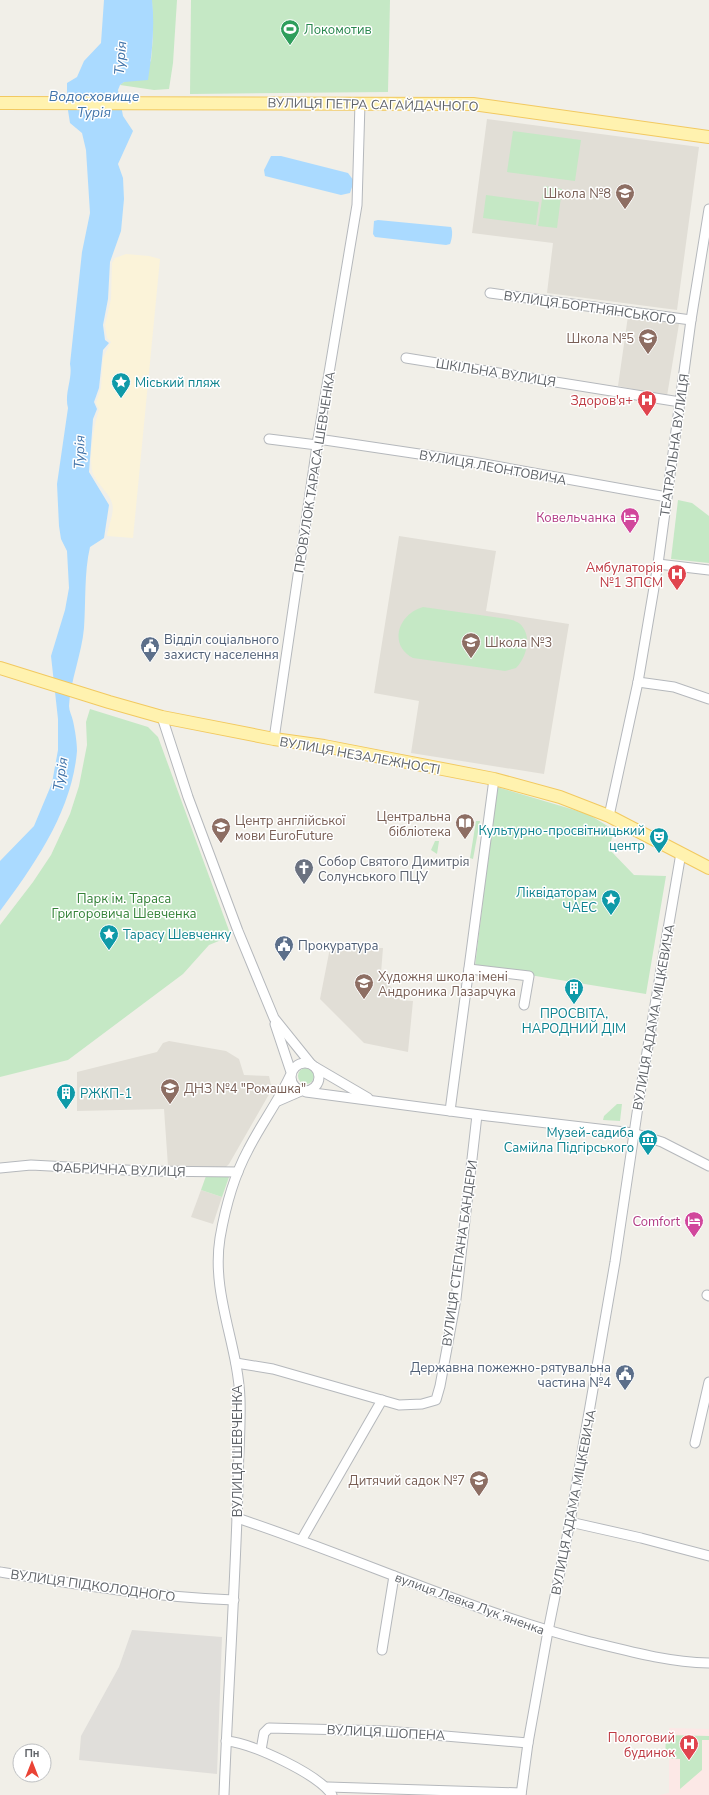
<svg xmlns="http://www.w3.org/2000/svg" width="709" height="1795" font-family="'Nunito Sans',sans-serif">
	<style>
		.industrial { fill: #e0deda }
		.education { fill: #e1ded6 }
		.medical { fill: #fce8e6 }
		.green { fill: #c5e8c5 }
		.sand { fill: #fbf3d9 }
		.water { fill: #aadaff }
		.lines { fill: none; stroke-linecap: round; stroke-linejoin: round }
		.minor-casing { stroke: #b5b8bc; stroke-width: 11 }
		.major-casing { stroke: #f2c960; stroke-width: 14 }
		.minor { stroke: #fff; stroke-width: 9 }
		.major { stroke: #fff2af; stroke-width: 12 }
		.labels { text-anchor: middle; stroke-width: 3; stroke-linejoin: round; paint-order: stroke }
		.leisure-label { font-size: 13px; fill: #27864d; stroke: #fff; text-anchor: start }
		.street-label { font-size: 13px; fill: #5f6368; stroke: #fff }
		.education-label { font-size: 13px; fill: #785e54; stroke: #fff; text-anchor: end }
		.culture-label { font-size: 13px; fill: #0d838f; stroke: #fff; text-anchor: start }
		.health-label { font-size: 13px; fill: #be3a42; stroke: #fff; text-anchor: end }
		.hotel-label { font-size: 13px; fill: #b23c85; stroke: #fff; text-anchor: end }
		.service-label { font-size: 13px; fill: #4e5e75; stroke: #fff; text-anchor: start }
		.worship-label { font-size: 13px; fill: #5b616d; stroke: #fff; text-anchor: start }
		.park-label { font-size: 13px; fill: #348238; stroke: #fff }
		.water-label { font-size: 14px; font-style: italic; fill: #4174aa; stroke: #fff }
	</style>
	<rect width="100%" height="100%" fill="#f1efe8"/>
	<!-- industrial -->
	<path class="industrial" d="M132,1630L222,1637L217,1774L79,1760L81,1736L119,1667Z"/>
	<!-- education -->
	<g class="education">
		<path d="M487,119L699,147L677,310L547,293L553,243L472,233Z"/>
		<path d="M628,316L679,324L667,396L618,386Z"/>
		<path d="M399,536L496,551L486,611L569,624L544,774L411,753L419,701L374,693Z"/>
		<path d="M330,948H383L381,973L400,1000L413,1001L408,1052L364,1043L320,999Z"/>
		<path d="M169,1041L226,1051L239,1059L244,1075L269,1076L272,1089L229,1164L224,1169L168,1166L164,1109L77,1111V1072L157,1052L163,1043Z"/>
		<path d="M201,1190L222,1197L213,1224L191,1217Z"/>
	</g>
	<!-- medical -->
	<path class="medical" d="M669,1728L709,1729V1795H658L669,1793Z"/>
	<!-- green -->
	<g class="green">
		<path d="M152,0H177L173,63L169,89L154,90L120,85L151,61L153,36Z"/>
		<path d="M191,0H390L388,92L190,94Z"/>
		<path d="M513,131L581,140L575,181L507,172Z"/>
		<path d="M544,186L562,189L557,228L538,226Z"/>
		<path d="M486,195L539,202L536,225L483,218Z"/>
		<path d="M678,500L692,503L709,516V563L671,559Z"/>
		<path d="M423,607L508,619C513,620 519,622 522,626C532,638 526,658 516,668L505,671L413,658C388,645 398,614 423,607Z"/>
		<path d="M90,709L148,727L158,737L231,936L209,945L183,974L68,1060L0,1077V925L33,882L51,855L70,814L79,786L87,745L86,722Z"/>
		<path d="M497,787L588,814L614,830L609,849L634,875L666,876L646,994L475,966Z"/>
		<path d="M476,821H480L473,859L470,858Z"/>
		<path d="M435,841H439L437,854L431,850Z"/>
		<circle cx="306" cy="1076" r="8"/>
		<path d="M617,1104H622L620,1121L603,1120L604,1116Z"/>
		<path d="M206,1176L229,1177L222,1197L201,1190Z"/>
		<path d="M666,1735L709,1736V1740H702V1770L680,1789V1759L665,1758Z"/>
	</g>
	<!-- sand -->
	<path class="sand" d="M126,254L149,256L160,259L133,538L107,536C108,526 115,513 112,503C109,493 98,485 93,474C88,461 94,424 99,410L96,403L101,388L103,358L111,342L107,338L105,325L111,299L112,263L115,258Z"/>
	<!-- water -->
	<g class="water">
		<path d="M104,0H152C155,27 152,54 148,80L124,82L120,85L118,90L123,116L133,131L118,164L123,178L124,199L121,231L110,262L108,299L103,325L105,340L109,343L103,350L99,388L94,402L97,409L93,419L89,472L109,505L104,538L90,547C84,573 86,601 84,628C82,653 70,682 69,706C69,711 72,716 73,721C75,730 77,742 77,751C72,811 35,864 0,911V861L34,826L52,783L58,750V719L51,656L65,610L69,588L67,551L61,539L59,526L57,484L68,408C64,393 73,379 70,364L82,252L90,213L86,150L82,133L70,123L67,104V83L77,77L84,61L101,43Z"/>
		<path d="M271,156H281L348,173L354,181L350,193L341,195L265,176L264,170Z"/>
		<path d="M378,220L451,227C453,231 452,239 450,244L446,245L375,237L373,234L374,221Z"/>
	</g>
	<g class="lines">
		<defs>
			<g id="minor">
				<path d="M490,293L691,320"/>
				<path d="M406,358L680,402"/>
				<path d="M269,439L317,445"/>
				<path d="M318,439L473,462L667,497"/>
				<path d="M658,564L709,570"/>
				<path d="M638,682L674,687L709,699"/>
				<path d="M162,717L188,797L238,931L274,1018L311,1064"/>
				<path d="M274,739L318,439L357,205L360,103"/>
				<path d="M609,816L638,682L658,564L691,320L709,209"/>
				<path d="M469,969L529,976L524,1005"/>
				<path d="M275,1024L291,1072"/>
				<circle cx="305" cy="1077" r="14"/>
				<path d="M315,1067L368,1098"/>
				<path d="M306,1092L488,1116L633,1133L662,1142L709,1166"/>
				<path d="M278,1101L301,1091"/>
				<path d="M450,1111L494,779"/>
				<path d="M0,1168L31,1165L144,1171L238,1172"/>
				<path d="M707,1295L709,1296"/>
				<path d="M236,1363L273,1369L399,1405L422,1404L436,1400L440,1386L456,1299L477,1115"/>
				<path d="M695,1443L709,1382"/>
				<path d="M237,1518C355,1557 467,1610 587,1641C628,1651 667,1662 709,1663"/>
				<path d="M570,1522L641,1538L709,1556"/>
				<path d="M302,1539L382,1400"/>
				<path d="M0,1572C80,1585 153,1597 234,1600"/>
				<path d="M382,1650L394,1576"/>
				<path d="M226,1741C252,1743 318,1774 332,1795"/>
				<path d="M261,1750L264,1733L269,1728L386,1731L528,1743"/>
				<path d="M328,1787L521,1793"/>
				<path d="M224,1795C228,1693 235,1590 238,1488C238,1458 241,1428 240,1399C238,1344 211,1294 220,1238C225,1209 234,1176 248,1150C261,1124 278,1102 290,1076"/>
				<path d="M521,1795L528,1743L548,1631L570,1522L615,1262L640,1093L681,853"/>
			</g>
			<g id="major">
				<path d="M0,103L473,104L709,137"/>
				<path d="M0,668L109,702L162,717L274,739L324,746L494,779L560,797L609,816L709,868"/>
			</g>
		</defs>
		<!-- minor casing -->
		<use href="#minor" class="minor-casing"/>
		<!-- major casing -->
		<use href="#major" class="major-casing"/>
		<!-- minor -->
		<use href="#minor" class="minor"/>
		<!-- major -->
		<use href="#major" class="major"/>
	</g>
	<!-- icons -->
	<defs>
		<symbol id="stadium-pin" viewBox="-11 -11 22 30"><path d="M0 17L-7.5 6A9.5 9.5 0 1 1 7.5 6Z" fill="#2e9e5b" stroke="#fff"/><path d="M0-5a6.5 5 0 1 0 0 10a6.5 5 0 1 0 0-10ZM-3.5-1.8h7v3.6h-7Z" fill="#fff"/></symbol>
		<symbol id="school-pin" viewBox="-11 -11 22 30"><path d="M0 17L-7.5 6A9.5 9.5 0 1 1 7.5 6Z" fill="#8d6e63" stroke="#fff"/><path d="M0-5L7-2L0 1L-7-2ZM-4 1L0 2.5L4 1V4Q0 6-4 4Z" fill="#fff"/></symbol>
		<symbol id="sight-pin" viewBox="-11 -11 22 30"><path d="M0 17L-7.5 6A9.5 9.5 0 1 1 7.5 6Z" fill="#0f9aa8" stroke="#fff"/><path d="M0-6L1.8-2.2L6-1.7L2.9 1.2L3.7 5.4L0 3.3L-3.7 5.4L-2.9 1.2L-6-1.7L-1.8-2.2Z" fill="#fff"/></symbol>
		<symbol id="hospital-pin" viewBox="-11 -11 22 30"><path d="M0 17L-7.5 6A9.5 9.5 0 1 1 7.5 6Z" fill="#e0444e" stroke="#fff"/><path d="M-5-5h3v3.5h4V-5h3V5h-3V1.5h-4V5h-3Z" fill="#fff"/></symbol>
		<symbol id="hotel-pin" viewBox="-11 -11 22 30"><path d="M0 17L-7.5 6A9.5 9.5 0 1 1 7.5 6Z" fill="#d1479c" stroke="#fff"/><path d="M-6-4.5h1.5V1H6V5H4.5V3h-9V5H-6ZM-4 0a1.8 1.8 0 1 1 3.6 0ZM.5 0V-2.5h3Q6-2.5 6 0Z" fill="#fff"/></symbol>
		<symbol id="civic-pin" viewBox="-11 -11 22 30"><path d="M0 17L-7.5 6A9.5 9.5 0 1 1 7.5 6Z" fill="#5c6f8a" stroke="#fff"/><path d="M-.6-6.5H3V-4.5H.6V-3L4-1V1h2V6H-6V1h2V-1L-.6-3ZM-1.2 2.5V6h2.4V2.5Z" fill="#fff"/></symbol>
		<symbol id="library-pin" viewBox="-11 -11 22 30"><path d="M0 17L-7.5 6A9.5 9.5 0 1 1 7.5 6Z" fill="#8d6e63" stroke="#fff"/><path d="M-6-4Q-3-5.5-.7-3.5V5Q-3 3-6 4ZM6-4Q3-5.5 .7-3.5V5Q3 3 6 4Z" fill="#fff"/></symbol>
		<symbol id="theatre-pin" viewBox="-11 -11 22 30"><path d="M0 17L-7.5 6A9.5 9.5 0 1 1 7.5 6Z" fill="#0f9aa8" stroke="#fff"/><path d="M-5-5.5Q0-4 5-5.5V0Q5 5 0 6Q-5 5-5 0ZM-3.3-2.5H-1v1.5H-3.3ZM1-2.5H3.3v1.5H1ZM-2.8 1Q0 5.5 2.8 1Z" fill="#fff"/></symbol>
		<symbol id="church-pin" viewBox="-11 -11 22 30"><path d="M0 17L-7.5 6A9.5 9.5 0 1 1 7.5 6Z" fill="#6b7280" stroke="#fff"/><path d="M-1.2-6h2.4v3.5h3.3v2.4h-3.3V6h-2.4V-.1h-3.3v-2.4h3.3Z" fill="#fff"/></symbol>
		<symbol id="building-pin" viewBox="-11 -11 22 30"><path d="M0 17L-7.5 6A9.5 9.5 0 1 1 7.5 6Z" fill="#0f9aa8" stroke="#fff"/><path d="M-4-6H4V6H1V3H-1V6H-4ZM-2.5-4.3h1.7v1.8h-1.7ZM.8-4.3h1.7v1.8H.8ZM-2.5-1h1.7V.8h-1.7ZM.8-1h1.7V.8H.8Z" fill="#fff"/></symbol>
		<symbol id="museum-pin" viewBox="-11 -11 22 30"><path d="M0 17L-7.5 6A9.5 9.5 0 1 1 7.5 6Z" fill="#0f9aa8" stroke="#fff"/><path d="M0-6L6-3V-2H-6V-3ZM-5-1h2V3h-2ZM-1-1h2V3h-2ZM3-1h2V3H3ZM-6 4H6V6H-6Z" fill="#fff"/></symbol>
	</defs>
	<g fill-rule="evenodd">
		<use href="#stadium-pin" x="279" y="18" width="22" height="30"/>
		<use href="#school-pin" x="614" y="182" width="22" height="30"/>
		<use href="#school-pin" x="637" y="327" width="22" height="30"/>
		<use href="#sight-pin" x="110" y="371" width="22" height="30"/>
		<use href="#hospital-pin" x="636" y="389" width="22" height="30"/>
		<use href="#hotel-pin" x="619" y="506" width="22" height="30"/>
		<use href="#hospital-pin" x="666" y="563" width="22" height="30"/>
		<use href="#school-pin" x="460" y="631" width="22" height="30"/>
		<use href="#civic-pin" x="139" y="635" width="22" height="30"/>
		<use href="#library-pin" x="454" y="812" width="22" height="30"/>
		<use href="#school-pin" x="210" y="816" width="22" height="30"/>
		<use href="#theatre-pin" x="648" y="826" width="22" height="30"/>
		<use href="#church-pin" x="293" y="857" width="22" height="30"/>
		<use href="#sight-pin" x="600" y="888" width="22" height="30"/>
		<use href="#sight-pin" x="98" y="923" width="22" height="30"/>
		<use href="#civic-pin" x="273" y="934" width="22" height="30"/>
		<use href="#school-pin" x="353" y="972" width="22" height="30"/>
		<use href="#building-pin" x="563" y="977" width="22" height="30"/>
		<use href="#school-pin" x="159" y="1077" width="22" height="30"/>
		<use href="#building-pin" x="55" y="1082" width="22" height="30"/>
		<use href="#museum-pin" x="637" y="1128" width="22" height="30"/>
		<use href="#hotel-pin" x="683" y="1210" width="22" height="30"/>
		<use href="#civic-pin" x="614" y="1363" width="22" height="30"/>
		<use href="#school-pin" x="468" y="1469" width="22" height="30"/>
		<use href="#hospital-pin" x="678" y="1733" width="22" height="30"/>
	</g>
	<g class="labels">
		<!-- leisure labels -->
		<g class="leisure-label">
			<text x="304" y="34">Локомотив</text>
		</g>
		<!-- street labels -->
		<g class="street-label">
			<text transform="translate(373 104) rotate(1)" y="5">ВУЛИЦЯ ПЕТРА САГАЙДАЧНОГО</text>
			<text transform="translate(590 307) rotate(8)" y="5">ВУЛИЦЯ БОРТНЯНСЬКОГО</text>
			<text transform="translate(496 372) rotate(9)" y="5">ШКІЛЬНА ВУЛИЦЯ</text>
			<text transform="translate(674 445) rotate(-82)" y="5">ТЕАТРАЛЬНА ВУЛИЦЯ</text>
			<text transform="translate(493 467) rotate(10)" y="5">ВУЛИЦЯ ЛЕОНТОВИЧА</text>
			<text transform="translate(314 472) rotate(-81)" y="5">ПРОВУЛОК ТАРАСА ШЕВЧЕНКА</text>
			<text transform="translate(360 755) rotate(10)" y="5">ВУЛИЦЯ НЕЗАЛЕЖНОСТІ</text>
			<text transform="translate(653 1017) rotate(-80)" y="5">ВУЛИЦЯ АДАМА МІЦКЕВИЧА</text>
			<text transform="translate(119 1169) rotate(2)" y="5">ФАБРИЧНА ВУЛИЦЯ</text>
			<text transform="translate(459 1253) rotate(-82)" y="5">ВУЛИЦЯ СТЕПАНА БАНДЕРИ</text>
			<text transform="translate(237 1451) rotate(-90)" y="5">ВУЛИЦЯ ШЕВЧЕНКА</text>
			<text transform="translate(573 1502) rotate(-79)" y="5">ВУЛИЦЯ АДАМА МІЦКЕВИЧА</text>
			<text transform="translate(93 1585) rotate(8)" y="5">ВУЛИЦЯ ПІДКОЛОДНОГО</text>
			<text transform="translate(470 1603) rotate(20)" y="5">вулиця Левка Лукʼяненка</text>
			<text transform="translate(386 1732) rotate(3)" y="5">ВУЛИЦЯ ШОПЕНА</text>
		</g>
		<!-- education labels -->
		<g class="education-label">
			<text x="611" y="198">Школа №8</text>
			<text x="634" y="343">Школа №5</text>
			<text x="485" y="647" text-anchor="start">Школа №3</text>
			<text x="451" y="821">Центральна<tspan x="451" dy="15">бібліотека</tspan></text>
			<text x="235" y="825" text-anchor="start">Центр англійської<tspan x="235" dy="15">мови EuroFuture</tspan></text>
			<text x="378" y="981" text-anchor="start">Художня школа імені<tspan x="378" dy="15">Андроника Лазарчука</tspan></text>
			<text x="184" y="1093" text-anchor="start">ДНЗ №4 "Ромашка"</text>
			<text x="465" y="1485">Дитячий садок №7</text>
		</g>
		<!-- culture labels -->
		<g class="culture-label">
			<text x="135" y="387">Міський пляж</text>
			<text x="645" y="835" text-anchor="end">Культурно-просвітницький<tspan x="645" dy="15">центр</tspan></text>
			<text x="597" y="897" text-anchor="end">Ліквідаторам<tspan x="597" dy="15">ЧАЕС</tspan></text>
			<text x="123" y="939">Тарасу Шевченку</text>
			<text x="574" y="1018" text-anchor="middle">ПРОСВІТА,<tspan x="574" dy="15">НАРОДНИЙ ДІМ</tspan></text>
			<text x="80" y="1098">РЖКП-1</text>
			<text x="634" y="1137" text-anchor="end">Музей-садиба<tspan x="634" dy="15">Самійла Підгірського</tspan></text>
		</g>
		<!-- health labels -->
		<g class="health-label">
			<text x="633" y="405">Здоров'я+</text>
			<text x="663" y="572">Амбулаторія<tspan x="663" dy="15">№1 ЗПСМ</tspan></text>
			<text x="675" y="1742">Пологовий<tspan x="675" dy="15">будинок</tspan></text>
		</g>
		<!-- hotel labels -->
		<g class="hotel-label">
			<text x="616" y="522">Ковельчанка</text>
			<text x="680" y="1226">Comfort</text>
		</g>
		<!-- service labels -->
		<g class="service-label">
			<text x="164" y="644">Відділ соціального<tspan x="164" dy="15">захисту населення</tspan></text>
			<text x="298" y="950">Прокуратура</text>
			<text x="611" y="1372" text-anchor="end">Державна пожежно-рятувальна<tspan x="611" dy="15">частина №4</tspan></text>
		</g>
		<!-- worship labels -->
		<g class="worship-label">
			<text x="318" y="866">Собор Святого Димитрія<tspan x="318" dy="15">Солунського ПЦУ</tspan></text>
		</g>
		<!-- park labels -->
		<g class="park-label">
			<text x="124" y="903">Парк ім. Тараса<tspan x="124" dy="15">Григоровича Шевченка</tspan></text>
		</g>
		<!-- water labels -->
		<g class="water-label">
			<text transform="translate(120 58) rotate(-86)" y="5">Турія</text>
			<text x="94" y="101">Водосховище<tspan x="94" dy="16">Турія</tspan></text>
			<text transform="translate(79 452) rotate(-88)" y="5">Турія</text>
			<text transform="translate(60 774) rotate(-81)" y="5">Турія</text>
		</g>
	</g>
	<!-- north arrow -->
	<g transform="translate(32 1763)"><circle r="19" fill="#ffffff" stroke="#bfc1c3"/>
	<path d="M0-3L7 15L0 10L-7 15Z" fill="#ea4335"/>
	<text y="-6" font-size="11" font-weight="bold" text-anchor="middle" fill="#5f6368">Пн</text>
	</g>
</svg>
